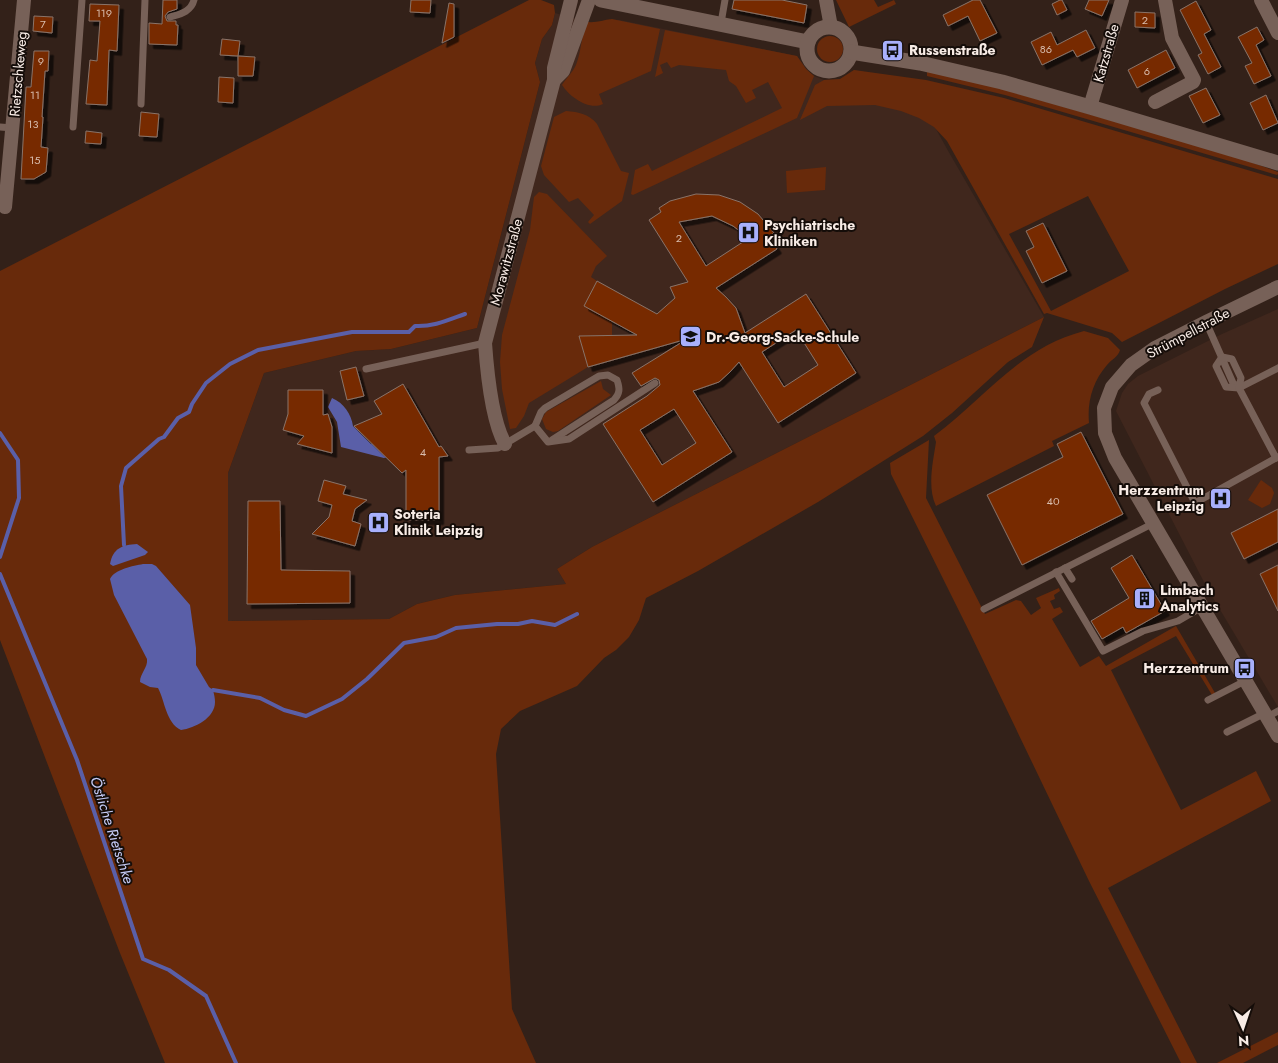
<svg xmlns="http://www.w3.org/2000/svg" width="1278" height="1063" font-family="Jost,sans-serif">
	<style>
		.built { fill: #40271d }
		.green { fill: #682a0b; fill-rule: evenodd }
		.water { fill: #5a5fa8 }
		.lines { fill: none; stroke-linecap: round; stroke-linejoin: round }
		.stream { stroke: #5a5fa8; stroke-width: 4 }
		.building { fill: #772c00; stroke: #897369; fill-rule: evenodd; filter: url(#shadow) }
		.lane { stroke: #776158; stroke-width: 7 }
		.street { stroke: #776158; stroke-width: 14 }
		.secondary { stroke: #776158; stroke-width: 15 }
		.labels { text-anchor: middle; stroke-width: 4; stroke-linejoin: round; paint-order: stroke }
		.number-label { font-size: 11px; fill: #d8bcac }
		.poi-label { font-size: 14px; font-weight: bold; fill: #f8ece6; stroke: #150d09; text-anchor: start }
		.street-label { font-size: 14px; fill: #f8ece6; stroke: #150d09 }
		.water-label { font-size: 15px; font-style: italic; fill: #c3c9f3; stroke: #150d09 }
	</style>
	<defs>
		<filter id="shadow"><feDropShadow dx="4.5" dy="4.5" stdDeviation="0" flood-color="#0009"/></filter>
	</defs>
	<rect width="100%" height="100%" fill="#332119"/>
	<!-- built -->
	<g class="built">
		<path d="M555,13L588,22L596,23L606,20H619L797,56L809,72L814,76L824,80L840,79L854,70L909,80L947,149L1044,317L592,547L557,569L566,584L455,595L417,604L389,619L228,621V473L264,373L356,351L391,349L477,328L540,82L535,63L542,39L552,25Z"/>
		<path d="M1278,309V707L1206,586L1116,411L1122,393L1128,384L1138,376L1222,334Z"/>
	</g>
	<!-- green -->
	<g class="green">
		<path d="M529,0H541L554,5L555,13L552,25L542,39L535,63L540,82L477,328L391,349L356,351L264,373L228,473V621L389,619L417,604L455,595L566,584L557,569L592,547L1044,317L1032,347L1008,362L952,413L923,436L818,502L698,571L646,598L639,620L629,637L616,650L604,658L577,686L520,711L501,729L496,754L512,1009L536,1063H165L120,953L0,640V271Z"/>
		<path d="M836,0H874L878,7L894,0L896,4L849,27Z"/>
		<path d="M612,19L660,29L651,71L599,94L603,104C589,111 570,97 562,85C566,79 574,70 576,65C582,50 580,38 588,22C596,23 603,20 612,19Z"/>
		<path d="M665,30L797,56L806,69L814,76L797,118L633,195L631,194L635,170L648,164L652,171L782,108L768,82L752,90L756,98L746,103L736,86L729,81L726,70L679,65L671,68L667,62L660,65L663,73L655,77Z"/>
		<circle cx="830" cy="49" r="13"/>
		<path d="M854,70L926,80L1004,98L1278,179V264L1225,289L1122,342L1112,333L1047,313L1044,314L947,141L934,127L919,118L901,111L875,105L827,106L800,120L815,85L824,80L840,79ZM1088,196L1129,271L1051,311L1009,234Z"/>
		<path d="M927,70L964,78L1234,156L1278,172V174L1277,175L1005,95L927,76Z"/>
		<path d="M566,111C579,112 589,114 597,124L621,171L629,173L622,201L590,224L588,222L594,215L578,198L569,202L544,175L541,166L554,117Z"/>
		<path d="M826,167L825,190L787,193L786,171Z"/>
		<path d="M539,192L547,194L607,256L596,266L591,277L597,281L584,306L612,322V335L579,336L588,367L529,403L524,416L516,428L510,429L502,389L500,362L502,335L530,230L534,197Z"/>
		<path d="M1084,331L1108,338L1120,350C1118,357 1112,359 1107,365C1093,381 1087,401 1089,423L1052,441L1054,446L936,506C927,487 933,462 936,442L934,436C985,398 1019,348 1084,331Z"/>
		<path d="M601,381L603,389L611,395L558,431L553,432L546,429L542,419L546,412Z"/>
		<path d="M929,440L926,498L985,614L1016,600L1021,601L1031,615L1041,608L1036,598L1059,588L1060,591L1054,595L1055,599L1050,601L1054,609L1060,607L1063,612L1052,619L1080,667L1099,656L1106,666L1176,626L1215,693L1212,695L1176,636L1111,670L1181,810L1256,771L1271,801L1108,888L1197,1063H1181L1089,881L969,631L891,474L890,463Z"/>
		<path d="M1261,480L1272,488L1274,493L1270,504L1262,508L1248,500Z"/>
		<path d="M1278,1032V1045L1243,1063H1217Z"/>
	</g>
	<!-- water -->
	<g class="water">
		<path d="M332,398C344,403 351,414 353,426L371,444L374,442L390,457L384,458L341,447L337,422L328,407Z"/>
		<path d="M137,544L148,552L145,555L113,566L110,564C113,548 122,545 137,544Z"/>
		<path d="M143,564H152L156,566L190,605L196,648V665L209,687L213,690C214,694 215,698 215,702C215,718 195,728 181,730C166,723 165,701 158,688L150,687L140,682C140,673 148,668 147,659L114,595L110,579C115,569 133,566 143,564Z"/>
	</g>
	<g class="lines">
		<!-- stream -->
		<g class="stream">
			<path d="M0,433L18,460L19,498L0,557"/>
			<path d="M124,545L121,486L126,468L159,439L164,437L178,418L189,412L192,404L206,383L230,364L258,350L352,332H409L415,326C433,327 448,320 465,314"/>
			<path d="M0,574L77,760L143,959L169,970L206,996L236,1063"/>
			<path d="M213,690L260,698L284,710L306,716L342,699L367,679L404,643L436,637L456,628L497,624H518L532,621L555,625L577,614"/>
		</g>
	</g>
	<!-- building -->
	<g class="building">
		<path d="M163,0H177V9L168,12L165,16L167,21H176V25H178L177,45L149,44V23L162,24Z"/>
		<path d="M411,0H431L430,13L410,12Z"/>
		<path d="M734,0H782L807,5L804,23L732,9Z"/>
		<path d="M973,0H980L997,33L980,41L968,16L948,26L943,15Z"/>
		<path d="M1060,0H1062L1067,10L1057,15L1052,4Z"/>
		<path d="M1089,0H1109L1102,16L1085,9Z"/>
		<path d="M1196,1L1211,30L1204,34L1221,67L1208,74L1198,55L1202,53L1180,10Z"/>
		<path d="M449,3L454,4V37L442,43Z"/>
		<path d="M90,4L119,5L117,51L109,50L107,105L86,104L90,60L97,61L100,21H89Z"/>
		<path d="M1135,12L1155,13V28L1135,27Z"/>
		<path d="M34,16L53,17L52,33L33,31Z"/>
		<path d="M1257,27L1264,40L1256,45L1271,76L1254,84L1245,66L1252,63L1238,37Z"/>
		<path d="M1086,30L1095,48L1077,57L1073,50L1042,65L1031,42L1051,32L1057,45Z"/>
		<path d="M222,39L240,41L238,56L220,55Z"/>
		<path d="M1166,50L1175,68L1137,88L1128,70Z"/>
		<path d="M34,51H49L48,71H45L42,117H43L41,147L48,148L46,172L34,179H21L26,87H31Z"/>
		<path d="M238,56L255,57L253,76H238Z"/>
		<path d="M219,77L234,78L233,103L218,102Z"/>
		<path d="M1206,88L1220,115L1203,123L1189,96Z"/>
		<path d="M1266,95L1278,123L1263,130L1250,103Z"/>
		<path d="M141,112L159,114L157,137L139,136Z"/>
		<path d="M86,131L102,133L101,144L85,143Z"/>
		<path d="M696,194L719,195L740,202L758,214L774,233L769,236L777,249L716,288L726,297L736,308L745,333L806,294L856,373L778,423L739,362L730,372L719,382L693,391L732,452L653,502L603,424L647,396L660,385L659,380L655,378L641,386L632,373L687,339L588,367L579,336L637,335L584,306L597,281L657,314L675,298L670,287L688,282L649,220L661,212L659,208L670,201ZM712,216L733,226L749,238L706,266L679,222ZM796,330L818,365L784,387L762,352ZM674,409L696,443L662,465L640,430Z"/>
		<path d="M1043,223L1067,271L1042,283L1026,251L1034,247L1026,231Z"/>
		<path d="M356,367L364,396L347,400L340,371Z"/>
		<path d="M403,384L439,447L441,446L448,456L439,457V520H406V470L402,473L354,426L382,414L374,401Z"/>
		<path d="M288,390H323V415L328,414L332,427V453L297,444L304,436L283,430L288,414Z"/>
		<path d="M1081,432L1123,514L1022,565L987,495L1063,457L1057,444Z"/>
		<path d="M324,480L346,486L343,494L367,500L355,509L352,521L361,524L355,546L312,534L329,517L332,505L318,501Z"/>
		<path d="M248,501H280L281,570L350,571V603L247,604Z"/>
		<path d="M1278,509V542L1244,559L1231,533Z"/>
		<path d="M1132,555L1165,611L1126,633L1123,627L1102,639L1091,621L1129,598L1111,568Z"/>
		<path d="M1278,565V611L1260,574Z"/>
	</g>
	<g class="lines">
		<!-- lane -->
		<g class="lane">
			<path d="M170,17C180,14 191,12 194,0"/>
			<path d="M721,23L725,0"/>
			<path d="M141,104L145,0"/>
			<path d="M0,127L13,128"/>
			<path d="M73,127L82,0"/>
			<path d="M1206,322L1233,383L1239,388L1276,458L1278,457"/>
			<path d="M1222,357L1216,366L1226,387L1239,388L1278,368"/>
			<path d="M1222,357L1232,359L1241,378L1239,388"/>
			<path d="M366,369L485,343"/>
			<path d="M1158,390L1149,394L1144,403L1195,503L1276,458"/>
			<path d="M535,426L541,412L545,408L599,376L608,375L617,380C620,389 620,393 614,400L552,440"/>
			<path d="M469,450L498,448L535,426L548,442L569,439L655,383"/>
			<path d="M1065,568L1072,579"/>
			<path d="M1056,572L1103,651L1143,631L1178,621L1202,607"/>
			<path d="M984,609L1152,524"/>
			<path d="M1208,700L1245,681"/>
			<path d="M1267,717L1278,711"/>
			<path d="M1227,732L1265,713"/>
		</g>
		<!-- street -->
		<g class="street">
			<path d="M826,0L831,27"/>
			<path d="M1261,0L1278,33"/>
			<path d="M554,80L563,71L589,0"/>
			<path d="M1155,102L1193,82L1194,80L1172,38L1165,0"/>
			<path d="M1090,107L1122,0"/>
			<path d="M5,207L24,0"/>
			<path d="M1278,287L1206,322L1155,348L1131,365L1112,387L1104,408L1105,433L1115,458L1278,736"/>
			<path d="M505,444C492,421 487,371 485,343L554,80V68L571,0"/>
		</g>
		<!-- secondary -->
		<g class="secondary">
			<path d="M601,0L808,42"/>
			<circle cx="829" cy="49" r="22"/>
			<path d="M851,52L920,63L1002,82L1090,107L1278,163"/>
		</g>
	</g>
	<!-- icons -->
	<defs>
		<symbol id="bus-square" viewBox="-11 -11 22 22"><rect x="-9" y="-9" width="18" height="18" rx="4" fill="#a8b0fc" stroke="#150d09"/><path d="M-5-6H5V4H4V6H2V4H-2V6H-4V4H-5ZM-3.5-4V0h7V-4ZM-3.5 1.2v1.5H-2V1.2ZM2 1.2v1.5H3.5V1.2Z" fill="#111"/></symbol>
		<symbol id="hospital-square" viewBox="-11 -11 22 22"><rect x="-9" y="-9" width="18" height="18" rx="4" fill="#a8b0fc" stroke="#150d09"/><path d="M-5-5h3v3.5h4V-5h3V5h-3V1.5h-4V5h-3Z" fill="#111"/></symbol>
		<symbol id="school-square" viewBox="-11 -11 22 22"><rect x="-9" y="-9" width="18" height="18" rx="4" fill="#a8b0fc" stroke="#150d09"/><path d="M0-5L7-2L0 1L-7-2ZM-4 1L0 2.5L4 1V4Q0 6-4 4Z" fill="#111"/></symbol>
		<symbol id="building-square" viewBox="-11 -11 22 22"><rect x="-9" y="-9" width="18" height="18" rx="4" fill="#a8b0fc" stroke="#150d09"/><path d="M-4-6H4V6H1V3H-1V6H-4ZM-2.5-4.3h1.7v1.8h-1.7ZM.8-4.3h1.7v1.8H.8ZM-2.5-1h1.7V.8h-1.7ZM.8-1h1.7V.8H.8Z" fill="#111"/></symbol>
	</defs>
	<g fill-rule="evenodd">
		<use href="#bus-square" x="880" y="38" width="25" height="25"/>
		<use href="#hospital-square" x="736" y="220" width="25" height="25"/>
		<use href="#school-square" x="678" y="324" width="25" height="25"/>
		<use href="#hospital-square" x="1208" y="486" width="25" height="25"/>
		<use href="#hospital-square" x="366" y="510" width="25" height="25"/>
		<use href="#building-square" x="1132" y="586" width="25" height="25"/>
		<use href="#bus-square" x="1232" y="656" width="25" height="25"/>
	</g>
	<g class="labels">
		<!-- number labels -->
		<g class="number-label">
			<text x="104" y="17">119</text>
			<text x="1145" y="24">2</text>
			<text x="43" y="28">7</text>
			<text x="1046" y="53">86</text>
			<text x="41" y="65">9</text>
			<text x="1147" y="75">6</text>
			<text x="35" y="99">11</text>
			<text x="33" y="128">13</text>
			<text x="35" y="164">15</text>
			<text x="679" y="242">2</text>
			<text x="423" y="456">4</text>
			<text x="1053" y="505">40</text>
		</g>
		<!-- poi labels -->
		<g class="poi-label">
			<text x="909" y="55">Russenstraße</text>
			<text x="764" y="230">Psychiatrische<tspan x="764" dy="16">Kliniken</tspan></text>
			<text x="706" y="342">Dr.-Georg-Sacke-Schule</text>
			<text x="1204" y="495" text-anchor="end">Herzzentrum<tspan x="1204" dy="16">Leipzig</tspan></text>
			<text x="394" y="519">Soteria<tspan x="394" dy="16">Klinik Leipzig</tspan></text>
			<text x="1160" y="595">Limbach<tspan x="1160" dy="16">Analytics</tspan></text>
			<text x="1229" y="673" text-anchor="end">Herzzentrum</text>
		</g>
		<!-- street labels -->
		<g class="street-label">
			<text transform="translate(1106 53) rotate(-74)" y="5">Katzstraße</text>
			<text transform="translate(18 74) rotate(-85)" y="5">Rietzschkeweg</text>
			<text transform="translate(506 262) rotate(-75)" y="5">Morawitzstraße</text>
			<text transform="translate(1188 333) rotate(-28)" y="5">Strümpellstraße</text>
		</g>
		<!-- water labels -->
		<g class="water-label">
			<text transform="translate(112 830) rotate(72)" y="5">Östliche Rietschke</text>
		</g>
	</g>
	<!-- north arrow -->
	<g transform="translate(1243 1028) rotate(177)" stroke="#150d09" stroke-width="4" paint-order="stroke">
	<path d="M0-4L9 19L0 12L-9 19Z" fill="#f8ece6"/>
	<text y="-8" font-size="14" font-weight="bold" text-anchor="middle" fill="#f8ece6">N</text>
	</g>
</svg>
